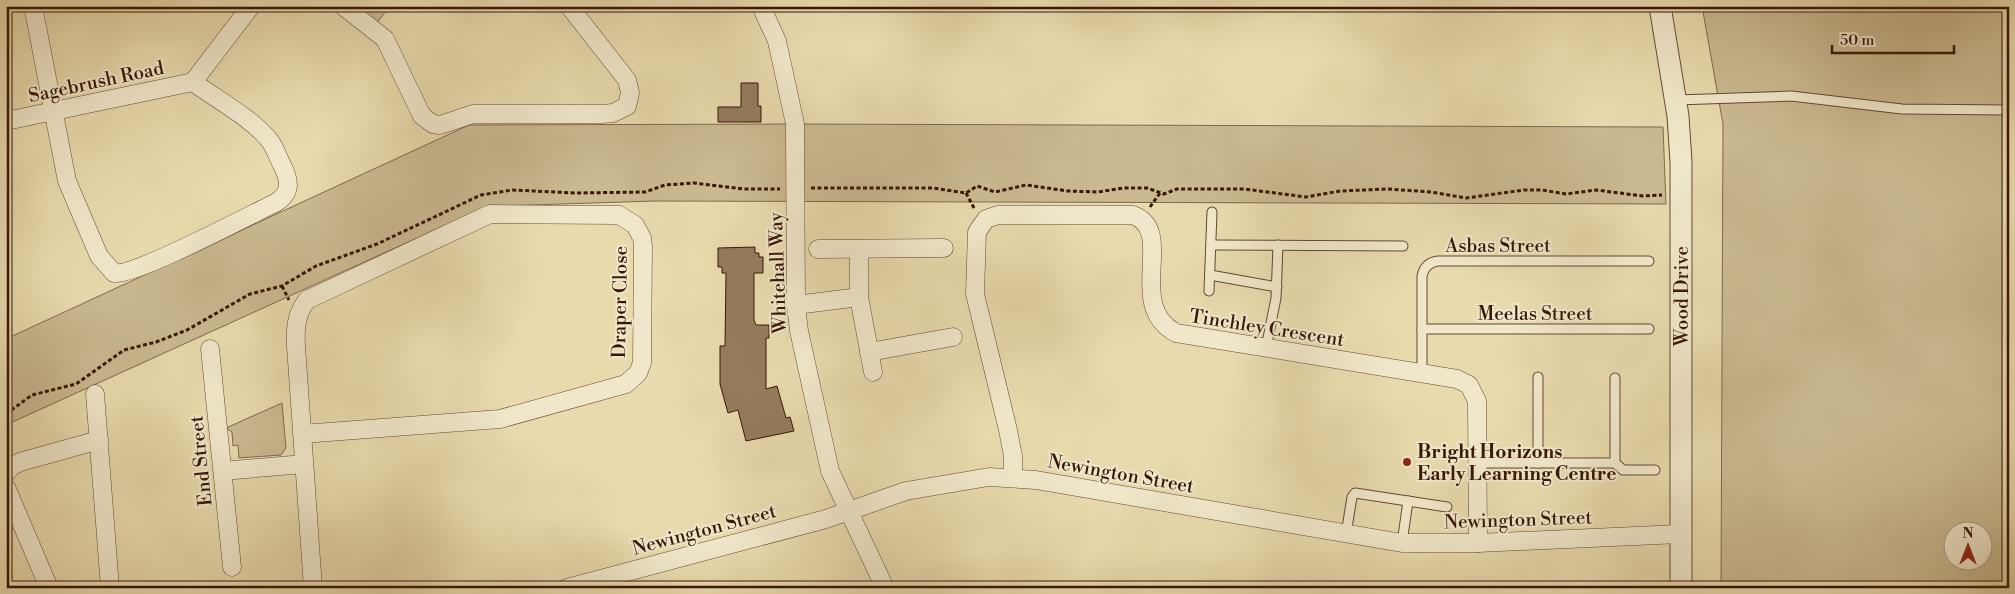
<svg xmlns="http://www.w3.org/2000/svg" width="2015" height="594" font-family="'Libre Bodoni',serif">
	<style>
		.green { fill: #cab991; stroke: #81684c; fill-rule: evenodd }
		.building { fill: #947c5d; stroke: #381707 }
		.lines { fill: none; stroke-linecap: round; stroke-linejoin: round }
		.service-casing { stroke: #644830; stroke-width: 11 }
		.minor-casing { stroke: #644830; stroke-width: 19 }
		.tertiary-casing { stroke: #644830; stroke-width: 23 }
		.path { stroke: #381707; stroke-width: 3; stroke-dasharray: 4 2.5; stroke-linecap: butt }
		.service { stroke: #f0e7ca; stroke-width: 9 }
		.minor { stroke: #f0e7ca; stroke-width: 18 }
		.tertiary { stroke: #f0e7ca; stroke-width: 21 }
		.poi-dot { fill: #8f2418; stroke: #f0e7ca; stroke-width: 2 }
		.labels { text-anchor: middle; stroke-width: 4; stroke-linejoin: round; paint-order: stroke }
		.street-label { font-size: 19px; fill: #381707; stroke: #f0e7ca }
		.poi-label { font-size: 19px; font-weight: bold; fill: #381707; stroke: #f0e7ca; text-anchor: start }
	</style>
	<rect width="100%" height="100%" fill="#e8daad"/>
	<filter id="stains"><feTurbulence type="fractalNoise" baseFrequency=".004" numOctaves="4"/><feColorMatrix values="0 0 0 0 .2 0 0 0 0 .09 0 0 0 0 .02 0 0 0 .5 -.17"/></filter>
	<radialGradient id="worn" r=".72"><stop offset=".6" stop-color="#630" stop-opacity="0"/><stop offset="1" stop-color="#630" stop-opacity=".3"/></radialGradient>
	<!-- green -->
	<g class="green">
		<path d="M352,6H390L376,24Z"/>
		<path d="M1702,6H2009V588H1721L1723,124ZM1952,532H1982V562H1952Z"/>
		<path d="M794,124L1663,127L1666,204L654,201L500,206L472,213L6,425V339L469,125Z"/>
		<path d="M282,403L286,448L281,455L239,458L238,445L233,446L232,432L226,428Z"/>
	</g>
	<!-- building -->
	<g class="building">
		<path d="M741,83H758V106H761V122H718V107H741Z"/>
		<path d="M755,247V253H759V257H763V273H754V320L756,325H769V338H766V389L777,386L786,418L790,417L794,431L746,441L738,410L728,413L720,384V346H725L726,273H722V267H718V248Z"/>
	</g>
	<g class="lines">
		<defs>
			<g id="service">
				<path d="M1676,100L1791,96L1902,109L2009,110"/>
				<path d="M1211,245L1403,246"/>
				<path d="M1210,275L1277,287"/>
				<path d="M1209,291L1212,212"/>
				<path d="M1422,329H1649"/>
				<path d="M1266,348L1276,298L1278,245"/>
				<path d="M1422,374V276C1424,267 1429,262 1438,261H1649"/>
				<path d="M1538,377V463"/>
				<path d="M1477,463H1615V378"/>
				<path d="M1615,463L1623,470H1655"/>
				<path d="M1346,534L1352,497L1355,493L1447,507"/>
				<path d="M1402,543L1408,501"/>
			</g>
			<g id="minor">
				<path d="M33,6L67,181L99,256L114,273C133,277 250,215 275,203C292,193 290,181 282,165C278,157 275,148 270,141C253,119 216,99 193,82"/>
				<path d="M343,6L385,39L422,116L433,124L440,125L473,114H602L613,113L627,106L630,93L627,80L569,6"/>
				<path d="M761,6L777,41L795,124L796,305L799,331L830,471L885,588"/>
				<path d="M193,82L251,6"/>
				<path d="M6,121L193,82"/>
				<path d="M818,249L944,248"/>
				<path d="M859,249V297L873,372"/>
				<path d="M796,305L859,297"/>
				<path d="M210,349L232,567"/>
				<path d="M869,352L953,337"/>
				<path d="M95,394L110,588"/>
				<path d="M302,434L500,419L626,384L638,373L642,363L643,246L642,238L635,225L619,215L490,214L307,300C296,314 295,329 296,346L313,588"/>
				<path d="M223,471L304,464"/>
				<path d="M6,473L11,467L20,462L99,440"/>
				<path d="M1013,477V456L1008,430L975,294L977,232L986,219L998,215H1133C1177,231 1124,305 1176,333L1457,379L1469,385L1477,401L1478,543"/>
				<path d="M6,487L49,588"/>
				<path d="M567,588L826,519L906,491L989,477L1036,480L1402,543H1478L1680,534"/>
			</g>
			<path id="tertiary" d="M1660,6L1678,116L1681,162V588"/>
		</defs>
		<!-- service casing -->
		<use href="#service" class="service-casing"/>
		<!-- minor casing -->
		<use href="#minor" class="minor-casing"/>
		<!-- tertiary casing -->
		<use href="#tertiary" class="tertiary-casing"/>
		<!-- path -->
		<g class="path">
			<path d="M811,188H933L966,193L977,186L995,192L1026,185L1068,191L1098,192L1123,188H1147L1164,194L1177,189H1244L1306,197L1340,191L1388,189L1431,192L1466,198L1524,190H1542L1566,194L1596,190L1643,196L1662,195"/>
			<path d="M966,193L974,208"/>
			<path d="M1150,207L1160,193"/>
			<path d="M282,286L289,300"/>
			<path d="M6,414L32,395L76,384L124,350L156,342L187,330L250,294L282,286L316,266L377,244L481,195L512,190L576,193L645,192L665,185L694,183L744,189H780"/>
		</g>
		<!-- service -->
		<use href="#service" class="service"/>
		<!-- minor -->
		<use href="#minor" class="minor"/>
		<!-- tertiary -->
		<use href="#tertiary" class="tertiary"/>
	</g>
	<!-- markers -->
	<circle class="poi-dot" cx="1407" cy="462" r="5"/>
	<g class="labels">
		<!-- street labels -->
		<g class="street-label">
			<text transform="translate(96 81) rotate(-12)" y="7">Sagebrush Road</text>
			<text x="1498" y="252">Asbas Street</text>
			<text transform="translate(777 273) rotate(-92)" y="7">Whitehall Way</text>
			<text transform="translate(1681 296) rotate(-90)" y="7">Wood Drive</text>
			<text transform="translate(619 302) rotate(-89)" y="7">Draper Close</text>
			<text x="1535" y="320">Meelas Street</text>
			<text transform="translate(1267 327) rotate(9)" y="7">Tinchley Crescent</text>
			<text transform="translate(200 461) rotate(-96)" y="7">End Street</text>
			<text transform="translate(1121 473) rotate(10)" y="7">Newington Street</text>
			<text transform="translate(1518 519) rotate(-2)" y="7">Newington Street</text>
			<text transform="translate(704 529) rotate(-15)" y="7">Newington Street</text>
		</g>
		<!-- poi labels -->
		<g class="poi-label">
			<text x="1417" y="458">Bright Horizons<tspan x="1417" dy="22">Early Learning Centre</tspan></text>
		</g>
	</g>
	<!-- margin -->
	<rect width="2015" height="594" fill="none" stroke="#e8daad" stroke-width="25"/>
	<rect x="8" y="8" width="2000" height="579" fill="none" stroke="#381707" stroke-width="2.5"/>
	<rect x="12" y="12" width="1990" height="569" fill="none" stroke="#381707"/>
	<!-- north arrow -->
	<g transform="translate(1968 546)"><circle r="24" fill="#f0e7ca" stroke="#a6947c"/>
	<path d="M0-4L9 19L0 12L-9 19Z" fill="#8f2418"/>
	<text y="-8" font-size="14" font-weight="bold" text-anchor="middle" fill="#381707">N</text>
	</g>
	<!-- scale -->
	<path d="M1832 45v8h122v-8" fill="none" stroke="#381707" stroke-width="2.5"/>
	<text x="1840" y="45" font-size="15" fill="#381707" stroke="#f0e7ca" stroke-width="4" paint-order="stroke">50 m</text>
	<rect width="100%" height="100%" filter="url(#stains)"/>
	<rect width="100%" height="100%" fill="url(#worn)"/>
</svg>
